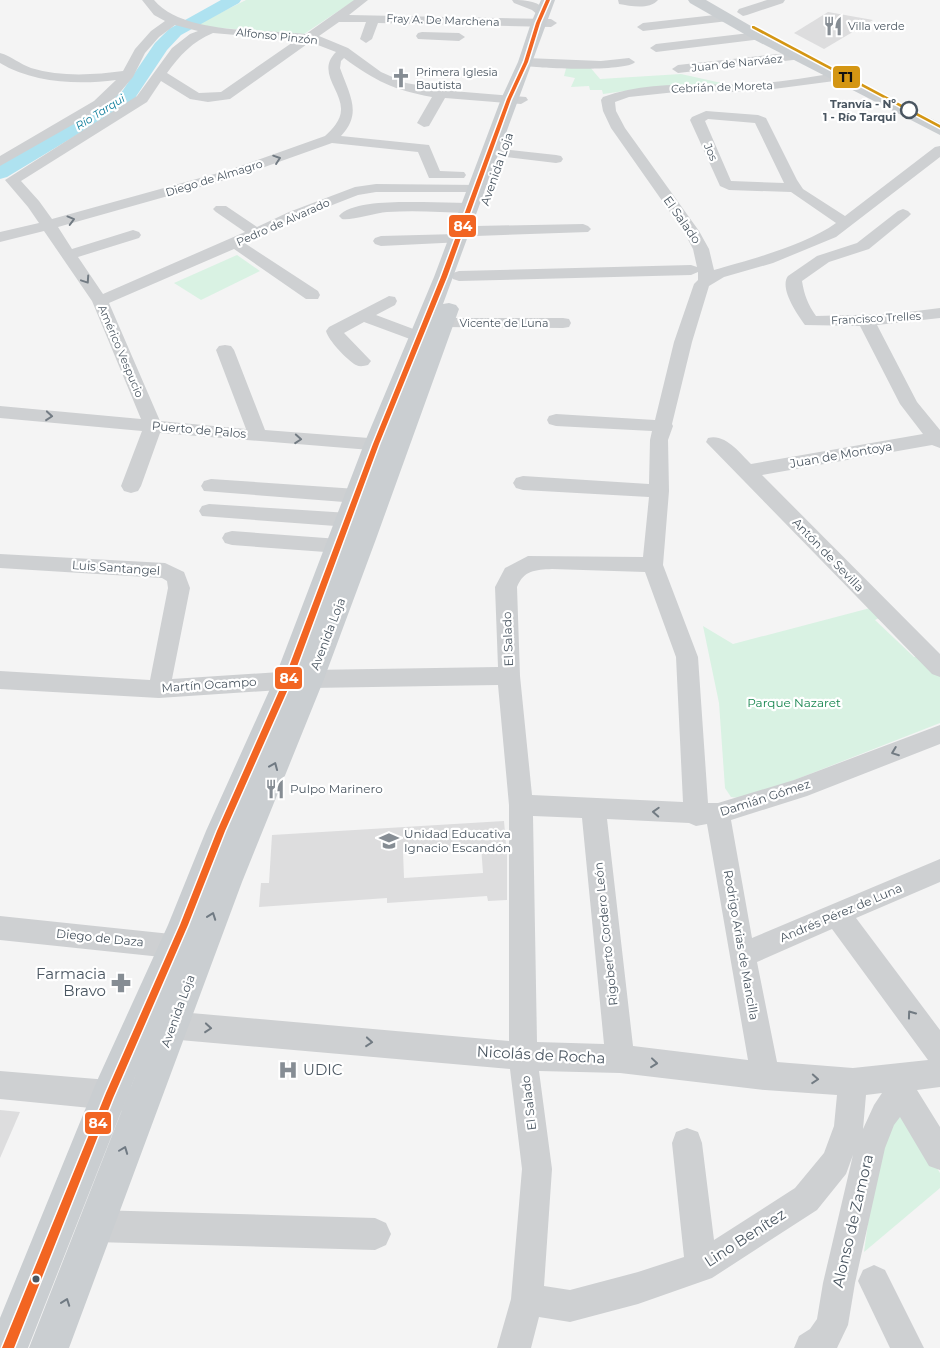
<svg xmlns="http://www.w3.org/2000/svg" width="940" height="1348" font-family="Montserrat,sans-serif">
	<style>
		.green { fill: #d9f2e3 }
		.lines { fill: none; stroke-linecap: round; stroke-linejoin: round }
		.river { fill: #aee2f0; fill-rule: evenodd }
		.building { fill: #ddddde; fill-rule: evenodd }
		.minor { fill: #ced0d2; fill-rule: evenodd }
		.major { fill: #caced1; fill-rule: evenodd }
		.bus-1-casing { stroke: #fff; stroke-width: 3 }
		.bus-1 { fill: #f26522; fill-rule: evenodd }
		.tram-1-casing { stroke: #fff; stroke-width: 3 }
		.tram-1 { fill: #d49613; fill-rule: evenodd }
		.oneway { stroke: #727b83 }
		.oneway2 { stroke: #707a83 }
		.stop-dot { fill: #fff; stroke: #4a5661; stroke-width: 2.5 }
		.bus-dot { fill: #4a5661; stroke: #fff; stroke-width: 2 }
		.labels { text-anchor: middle; stroke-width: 4.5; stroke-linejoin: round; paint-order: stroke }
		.far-street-label { font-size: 11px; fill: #4a5661; stroke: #fff }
		.far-poi-label { font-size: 11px; fill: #4a5661; stroke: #fff; text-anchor: start }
		.far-stop-label { font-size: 11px; font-weight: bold; fill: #4a5661; stroke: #fff; text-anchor: end }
		.far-water-label { font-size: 11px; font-style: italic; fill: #0c7c9b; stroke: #fff }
		.street-label { font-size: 12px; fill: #4a5661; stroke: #fff }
		.park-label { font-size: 12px; fill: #17864f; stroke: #fff }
		.poi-label { font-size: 12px; fill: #4a5661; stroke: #fff; text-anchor: start }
		.near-poi-label { font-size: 15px; fill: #4a5661; stroke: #fff; text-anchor: end }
		.near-street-label { font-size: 15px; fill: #4a5661; stroke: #fff }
		.line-badge { stroke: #fff; stroke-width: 2 }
		.badge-label { font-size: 14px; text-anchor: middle; font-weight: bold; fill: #fff }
		.pale-badge-label { font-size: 14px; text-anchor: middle; font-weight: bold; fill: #111 }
	</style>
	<rect width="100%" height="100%" fill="#f4f4f4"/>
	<!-- green -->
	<g class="green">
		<path d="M246,0H355L304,34L205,27L198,24Z"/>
		<path d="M567,65L589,66L600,79L681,74L735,86L632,90L603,94L602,90H590L589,86L571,87L575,78L564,76Z"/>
		<path d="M237,255L260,271L201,300L174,283Z"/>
		<path d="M874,607L883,616L875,620L914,657L923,655L940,671V723L746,799L731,797L725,788L719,703L703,626L733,644Z"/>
		<path d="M901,1108L940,1173V1188L864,1252L876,1164Z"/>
	</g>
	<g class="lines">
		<!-- river -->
		<path class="river" d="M221,0H241L239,3L181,35L167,50L133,101L7,177L0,179V165L121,93L155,43L169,29Z"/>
	</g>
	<!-- building -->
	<g class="building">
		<path d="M828,12L873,20L824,49L794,33Z"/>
		<path d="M504,821L507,856V900L488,901L487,896L387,903V898L259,907L261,883H269L272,835ZM481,846L483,873L404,878L403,851Z"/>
		<path d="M0,1110L20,1112L0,1158Z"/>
	</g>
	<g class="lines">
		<!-- minor -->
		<g class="minor">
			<path d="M142,0H154C183,35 263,29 306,34L354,0H368L349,15L551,19L557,23L551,27L378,23L372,39L366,43L360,39L366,22H339L319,36L348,48L381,72L406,83L452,91L526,97L528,100L521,104L445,98L429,126L424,127L417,123L432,97C394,90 375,81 344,58L341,61L340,68C349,94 363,113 341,136L429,145L440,171L464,172L466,175L464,178H429L418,152L332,143L239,176L58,227L72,249L133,230L139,232L141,235L139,238L78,257L103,294L245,232L216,212L213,209L216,206H226L257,227L289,212L355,187L376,184L480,185L482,188L480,191L475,192H376L358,195L299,218L246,244L318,291L320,295L318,299H306L234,249L109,303L160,421L246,429L216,350L219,346L225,345L231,346L234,350L265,430L395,440L402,442L404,446L402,450L395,452L160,433L141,486L138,491L131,493L124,491L121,486L142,431L0,418V406L141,419L92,301L44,231L0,242V232L39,223L28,207L5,180L137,96L172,48L190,34L198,31L175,25L159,37L145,53L133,77L116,97L104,107L0,166V156L94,101L116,80C78,85 33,83 0,63V53C11,56 20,64 31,68C60,77 94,75 123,71L135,49L151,31L165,21L154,15ZM213,33L296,40L221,92L199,93L167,73C180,55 192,42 213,33ZM310,42L336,52C316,72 342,90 341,110C341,120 332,130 325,136L229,170L52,219L39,201L21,181L147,102L161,81L190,99L208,102L230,99Z"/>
			<path d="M512,0C527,0 539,1 549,13L547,16H539L532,10L514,3Z"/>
			<path d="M618,0H658C649,10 631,6 619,4Z"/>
			<path d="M767,0H785L783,3L747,15L743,16L737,12L739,9Z"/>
			<path d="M724,14L730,18L728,21L643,31L637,27L643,23Z"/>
			<path d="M422,32L459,33L465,37L459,41L418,39L416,36L418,33Z"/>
			<path d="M758,32L764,36L762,39L656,52L650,48L656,44Z"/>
			<path d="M797,52L803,56L802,59L678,73L672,69L678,65Z"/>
			<path d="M526,58L601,61L629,58L635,62C627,72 537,69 521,65L520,62Z"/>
			<path d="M837,73L844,77L842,80L750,92H676L629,97L615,102L616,111L625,128L699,231L709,249L714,270C749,260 806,245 836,223L791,192L729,190L720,186L690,120L692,117L706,111L758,115L766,118L797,180L803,189L845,216L935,147L940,146V157L836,237L773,263L724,277L709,286L692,342L672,424L673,426L668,440L669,491L663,565L698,657L708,803H718L794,780L940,725V744L807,796L731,820L752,938L940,859V882L856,918L940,1030V1087L917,1090L940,1127V1170L929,1166L900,1117L894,1125L885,1148L855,1283L848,1325L837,1348H794L799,1336L810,1329L817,1319L823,1283L853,1155L846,1174L817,1210L712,1278L638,1304L570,1322L539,1317L531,1348H497L511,1299L522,1169L510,1069L157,1038L147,1034L143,1024L147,1014L157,1010L509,1041V805L498,685L310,688L159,698L0,689V671L150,680L168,588L167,581L162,578L0,568V554L165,563L184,572L190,588L172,679L310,670L498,667L495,587L505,568L528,556L643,557L649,497L523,490L516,488L513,483L516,478L523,476L649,484L650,440L652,431L556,426L549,424L547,420L549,416L556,414L655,420L674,342L694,284L698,280V272L691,275L459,281L453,279L451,276L453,273L459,271L691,265L697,267L693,249L684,232L611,128L603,111L601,100L603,97C650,80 700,86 749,84C778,83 808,77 837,73ZM708,119L755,123L784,183L731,181L705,121ZM552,569L645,572L676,657L683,802L532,795L520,676L517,587C524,570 535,570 552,569ZM533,816L582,818L604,1044L537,1042ZM607,819L689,823L696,826L707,824L748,1060L633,1046ZM832,929L928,1060L853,1068L777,1062L757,962ZM539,1071L620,1073L765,1090L837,1095L834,1126L824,1153L795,1188L714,1240L702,1143L698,1132L687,1128L676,1132L672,1143L684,1257L638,1272L570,1290L544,1286L552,1169ZM882,1093L874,1105L863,1129L866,1095Z"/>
			<path d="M502,149L556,155L561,156L563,159L561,162L556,163L497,156L495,153L497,150Z"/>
			<path d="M423,202L468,203L473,205L476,208L473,211L468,213C441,212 414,210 387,212C375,213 350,221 342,219L339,216C351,200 404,202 423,202Z"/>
			<path d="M903,209L908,211L911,214L908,217L869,249L829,262L802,281C804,294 808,305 816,316L892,314L940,308V318L877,325L917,402L940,430V448L932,445L762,475L940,654V677L932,674L706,442L708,438C725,433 740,453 751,464L923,434L900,404L860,326L805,325C797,314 779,288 788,276L817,256L857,243L898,211Z"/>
			<path d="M583,224L588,226L591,229L588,232L476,236L471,234L468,231L471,228L476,226Z"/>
			<path d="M457,234L463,236L465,239L463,242L381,246L375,244L373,241L375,238L381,236Z"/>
			<path d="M389,296L395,297L397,301L395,305L376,315L424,333L427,337L424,341L418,342L364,322L344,333L371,361L368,365C364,366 360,367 356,365C347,360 328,340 326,331L329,327Z"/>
			<path d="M444,318H563L569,319L571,323L569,327L563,328L438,327L436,323L438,319Z"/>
			<path d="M211,479L357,489L364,491L367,496L364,501L357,503L204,491L201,486L204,481Z"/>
			<path d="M209,504L349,513L356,515L359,520L356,525L349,527L202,516L199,511L202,506Z"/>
			<path d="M232,531L339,539L346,541L349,546L346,551L339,553L232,545L225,543L222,538L225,533Z"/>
			<path d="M0,916L190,936L199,939L203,948L199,957L190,960L0,940Z"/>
			<path d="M0,1071L121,1081L131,1086L136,1096L131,1106L121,1111L0,1099Z"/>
			<path d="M95,1210L375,1218L386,1223L391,1234L386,1245L375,1250L95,1242L84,1237L79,1226L84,1215Z"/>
			<path d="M874,1265L885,1270L924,1348H890L858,1281L863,1270Z"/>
		</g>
		<!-- major -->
		<g class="major">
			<path d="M541,0H555L443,304L449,303L456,305L459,309L376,539L324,679L242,882L69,1348H29L138,1069L28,1348H0V1318L96,1083L168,925L206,831L274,680L364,444L434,277L501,99L518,62L531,23Z"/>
			<path d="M688,0H706L763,33L940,123V135L753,39L690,3Z"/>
		</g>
		<defs>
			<path id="bus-1" d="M546,0H550L540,23L528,62L511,99L447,277L379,444L292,680L225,831L188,925L113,1098L14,1348H2L106,1093L180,925L217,831L284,680L373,444L441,277L507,99L524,62L536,23Z"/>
		</defs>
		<!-- bus-1 casing -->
		<use href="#bus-1" class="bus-1-casing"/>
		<!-- bus-1 -->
		<use href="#bus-1" class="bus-1"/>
		<defs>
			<path id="tram-1" d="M752,26H754L940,125V128L752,28Z"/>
		</defs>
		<!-- tram-1 casing -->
		<use href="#tram-1" class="tram-1-casing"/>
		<!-- tram-1 -->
		<use href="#tram-1" class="tram-1"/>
	</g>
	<!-- one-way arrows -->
	<defs><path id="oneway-chevron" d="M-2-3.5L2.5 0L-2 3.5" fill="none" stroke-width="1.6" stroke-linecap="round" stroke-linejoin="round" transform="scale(1.25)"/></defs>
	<g class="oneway">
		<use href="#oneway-chevron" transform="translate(277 159) rotate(-19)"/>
		<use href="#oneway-chevron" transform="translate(71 220) rotate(-15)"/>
		<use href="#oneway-chevron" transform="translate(86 280) rotate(56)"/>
		<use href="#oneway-chevron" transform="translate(49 416) rotate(5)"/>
		<use href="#oneway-chevron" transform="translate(298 439) rotate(4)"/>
		<use href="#oneway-chevron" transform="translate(895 752) rotate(159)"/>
		<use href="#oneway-chevron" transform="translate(656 812) rotate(-177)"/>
		<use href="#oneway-chevron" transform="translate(911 1014) rotate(-126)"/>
		<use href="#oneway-chevron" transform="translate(208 1028) rotate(5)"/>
		<use href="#oneway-chevron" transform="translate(369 1042) rotate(5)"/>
		<use href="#oneway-chevron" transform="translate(654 1063) rotate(6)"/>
		<use href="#oneway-chevron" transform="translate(815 1079) rotate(4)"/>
	</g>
	<g class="oneway2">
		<use href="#oneway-chevron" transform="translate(274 766) rotate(-67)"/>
		<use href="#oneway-chevron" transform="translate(212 916) rotate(-70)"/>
		<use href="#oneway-chevron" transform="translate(124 1150) rotate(-69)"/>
		<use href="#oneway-chevron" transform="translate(66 1302) rotate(-70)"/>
	</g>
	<!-- icons -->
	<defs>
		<symbol id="restaurant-bare" viewBox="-9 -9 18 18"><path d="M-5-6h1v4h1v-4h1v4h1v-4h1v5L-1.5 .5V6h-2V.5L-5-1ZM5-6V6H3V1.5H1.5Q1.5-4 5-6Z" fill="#868d94" stroke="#fff" stroke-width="2.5" paint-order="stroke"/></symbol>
		<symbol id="church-bare" viewBox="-9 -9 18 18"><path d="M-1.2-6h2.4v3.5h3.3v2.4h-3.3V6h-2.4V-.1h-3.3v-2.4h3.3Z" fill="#868d94" stroke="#fff" stroke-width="2.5" paint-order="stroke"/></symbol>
		<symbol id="school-bare" viewBox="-9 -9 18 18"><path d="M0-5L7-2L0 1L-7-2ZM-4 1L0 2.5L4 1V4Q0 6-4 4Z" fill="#868d94" stroke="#fff" stroke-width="2.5" paint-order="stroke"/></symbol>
		<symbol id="pharmacy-bare" viewBox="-9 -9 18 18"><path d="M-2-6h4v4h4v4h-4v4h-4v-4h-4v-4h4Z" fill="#868d94" stroke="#fff" stroke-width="2.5" paint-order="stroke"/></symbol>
		<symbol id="hospital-bare" viewBox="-9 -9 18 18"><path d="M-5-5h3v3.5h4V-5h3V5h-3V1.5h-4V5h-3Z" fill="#868d94" stroke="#fff" stroke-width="2.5" paint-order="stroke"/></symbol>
	</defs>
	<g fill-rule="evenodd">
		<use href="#restaurant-bare" x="819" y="12" width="28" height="28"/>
		<use href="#church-bare" x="387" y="64" width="28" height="28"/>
		<use href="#restaurant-bare" x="261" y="775" width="28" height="28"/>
		<use href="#school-bare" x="375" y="827" width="28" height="28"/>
		<use href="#pharmacy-bare" x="107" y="969" width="28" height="28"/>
		<use href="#hospital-bare" x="274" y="1056" width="28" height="28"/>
	</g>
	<!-- markers -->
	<circle class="stop-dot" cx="909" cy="110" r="8"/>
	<circle class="bus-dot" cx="36" cy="1279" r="4.5"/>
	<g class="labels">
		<!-- far-street labels -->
		<g class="far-street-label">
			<text transform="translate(443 20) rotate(2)" y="4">Fray A. De Marchena</text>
			<text transform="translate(277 36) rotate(6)" y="4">Alfonso Pinzón</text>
			<text transform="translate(737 63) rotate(-6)" y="4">Juan de Narváez</text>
			<text transform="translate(722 87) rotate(-2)" y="4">Cebrián de Moreta</text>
			<text transform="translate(711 152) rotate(67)" y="4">Jos</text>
			<text transform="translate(214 178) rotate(-17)" y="4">Diego de Almagro</text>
			<text transform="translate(283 222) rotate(-24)" y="4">Pedro de Alvarado</text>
			<text transform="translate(876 318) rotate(-3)" y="4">Francisco Trelles</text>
			<text x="504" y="327">Vicente de Luna</text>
			<text transform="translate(121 351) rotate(67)" y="4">Américo Vespucio</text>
		</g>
		<!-- far-poi labels -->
		<g class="far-poi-label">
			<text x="848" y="30">Villa verde</text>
			<text x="416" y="76">Primera Iglesia<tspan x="416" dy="13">Bautista</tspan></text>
		</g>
		<!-- far-stop labels -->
		<g class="far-stop-label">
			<text x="896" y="108">Tranvía - Nº<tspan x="896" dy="13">1 - Río Tarqui</tspan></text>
		</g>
		<!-- far-water labels -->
		<g class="far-water-label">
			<text transform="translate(100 112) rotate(-32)" y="4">Río Tarqui</text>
		</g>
		<!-- street labels -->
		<g class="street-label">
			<text transform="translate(497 169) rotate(-71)" y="4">Avenida Loja</text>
			<text transform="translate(682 220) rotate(55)" y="4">El Salado</text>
			<text transform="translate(199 430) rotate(5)" y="4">Puerto de Palos</text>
			<text transform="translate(841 455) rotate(-10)" y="4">Juan de Montoya</text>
			<text transform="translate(828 555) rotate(46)" y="4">Antón de Sevilla</text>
			<text transform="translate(116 568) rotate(4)" y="4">Luis Santangel</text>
			<text transform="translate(328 634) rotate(-69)" y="4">Avenida Loja</text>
			<text transform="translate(508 639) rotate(-92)" y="4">El Salado</text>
			<text transform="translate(209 685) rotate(-4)" y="4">Martín Ocampo</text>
			<text transform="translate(765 798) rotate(-18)" y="4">Damián Gómez</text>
			<text transform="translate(841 913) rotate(-23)" y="4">Andrés Pérez de Luna</text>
			<text transform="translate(606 934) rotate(-96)" y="4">Rigoberto Cordero León</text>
			<text transform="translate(100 938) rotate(6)" y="4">Diego de Daza</text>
			<text transform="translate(741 945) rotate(80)" y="4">Rodrigo Arias de Mancilla</text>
			<text transform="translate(178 1011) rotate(-70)" y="4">Avenida Loja</text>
			<text transform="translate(529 1103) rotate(-97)" y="4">El Salado</text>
		</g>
		<!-- park labels -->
		<g class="park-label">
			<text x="794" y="707">Parque Nazaret</text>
		</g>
		<!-- poi labels -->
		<g class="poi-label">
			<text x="290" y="793">Pulpo Marinero</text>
			<text x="404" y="838">Unidad Educativa<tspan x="404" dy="14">Ignacio Escandón</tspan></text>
		</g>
		<!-- near-poi labels -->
		<g class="near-poi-label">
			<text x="106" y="979">Farmacia<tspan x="106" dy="17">Bravo</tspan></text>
			<text x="303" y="1075" text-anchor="start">UDIC</text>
		</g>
		<!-- near-street labels -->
		<g class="near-street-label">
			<text transform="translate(541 1055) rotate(3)" y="5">Nicolás de Rocha</text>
			<text transform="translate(853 1221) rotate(-77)" y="5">Alonso de Zamora</text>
			<text transform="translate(745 1238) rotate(-33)" y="5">Lino Benítez</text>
		</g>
	</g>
	<g class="line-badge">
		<rect x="832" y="65" width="29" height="24" rx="5" fill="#d49613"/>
		<rect x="448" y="214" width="29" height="24" rx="5" fill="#f26522"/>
		<rect x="274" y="666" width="29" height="24" rx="5" fill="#f26522"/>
		<rect x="84" y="1111" width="28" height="24" rx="5" fill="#f26522"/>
	</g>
	<g class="badge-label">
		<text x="463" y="231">84</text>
		<text x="289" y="683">84</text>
		<text x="98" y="1128">84</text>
	</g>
	<g class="pale-badge-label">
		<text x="846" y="82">T1</text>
	</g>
</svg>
